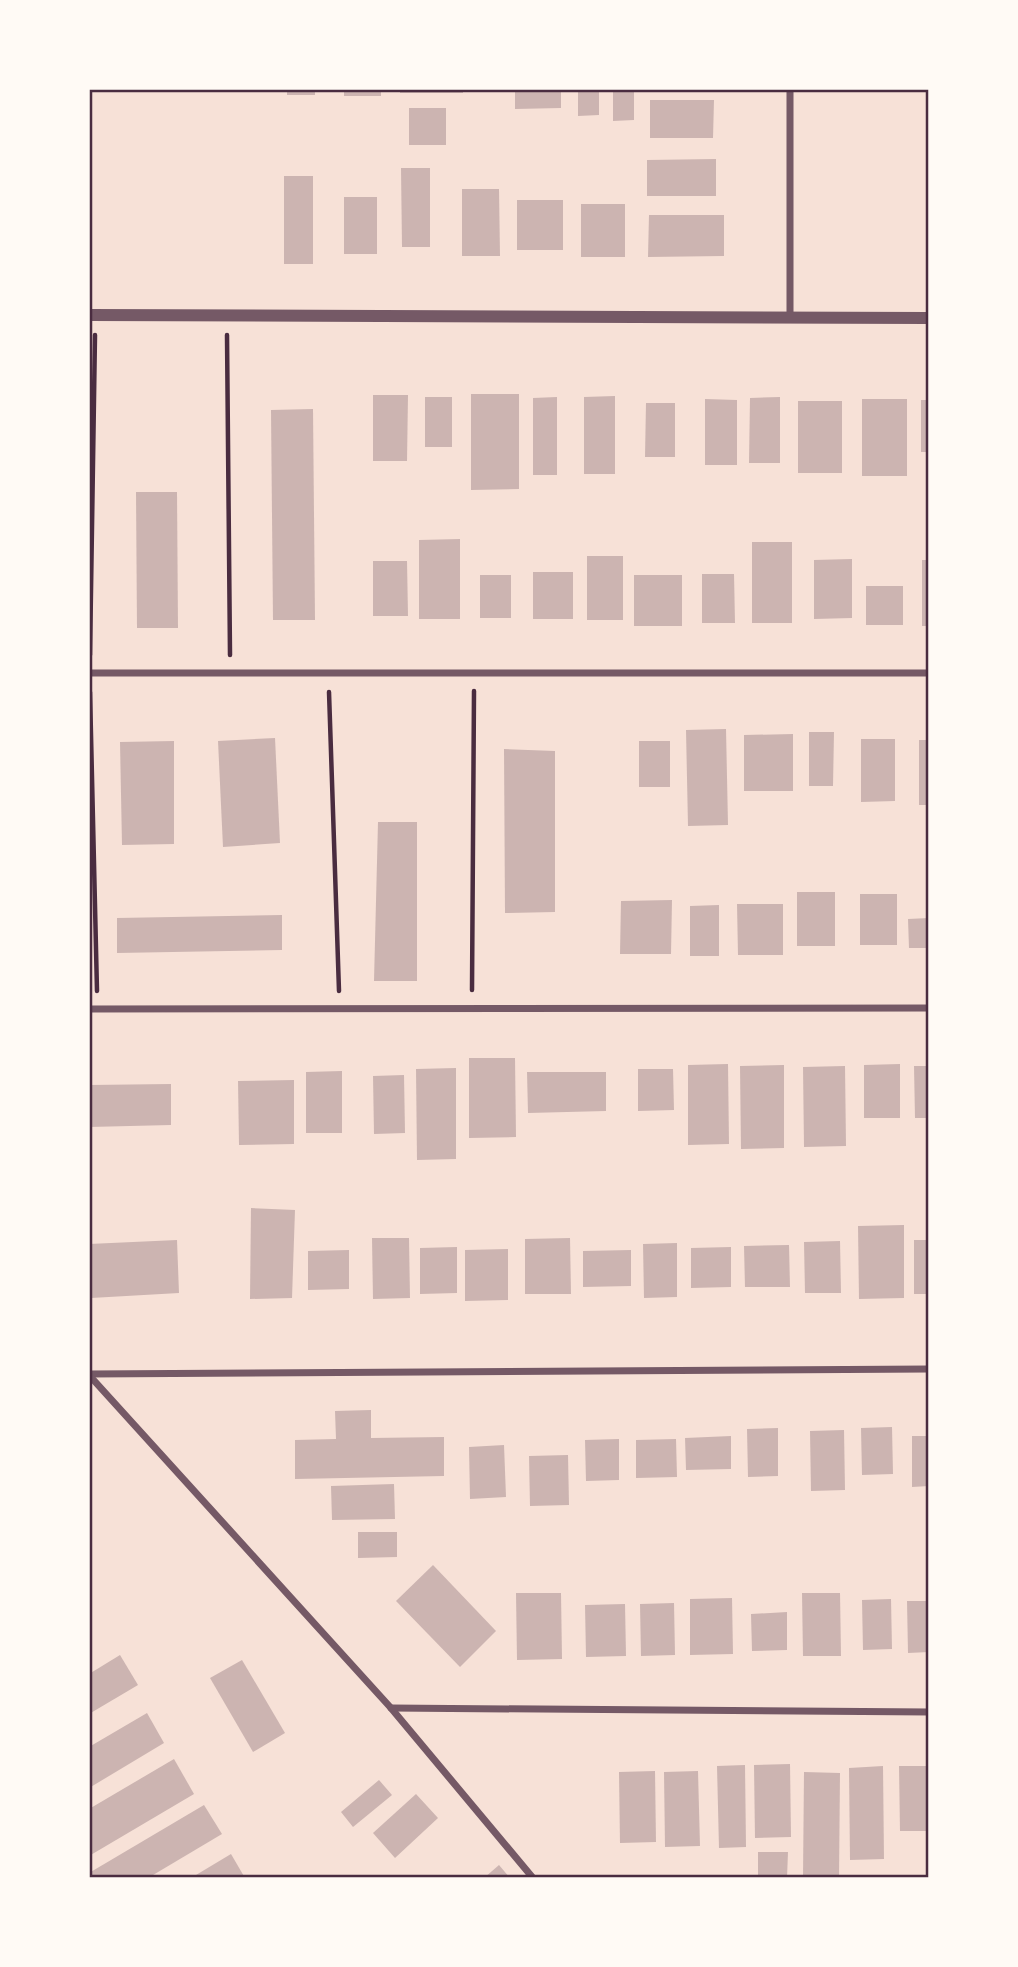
<svg xmlns="http://www.w3.org/2000/svg" width="1018" height="1967" font-family="Quicksand,sans-serif">
	<style>
		.building { fill: #ccb4b1 }
		.lines { fill: none; stroke-linecap: round; stroke-linejoin: round }
		.path { stroke: #4a2c40; stroke-width: 4.5 }
		.minor { stroke: #755966; stroke-width: 7 }
		.tertiary { stroke: #755966; stroke-width: 12 }
		.neatline { fill: none; stroke: #4a2c40; stroke-width: 2.5 }
	</style>
	<rect width="100%" height="100%" fill="#f7e1d7"/>
	<!-- building -->
	<g class="building">
		<rect x="287" y="89" width="28" height="6"/>
		<rect x="344" y="89" width="37" height="7"/>
		<rect x="400" y="89" width="63" height="4"/>
		<path d="M515,89H561V108L515,109Z"/>
		<path d="M578,89H599V115L578,116Z"/>
		<path d="M613,89H634V120L613,121Z"/>
		<rect x="845" y="89" width="77" height="3"/>
		<path d="M650,100H714L713,138H650Z"/>
		<rect x="409" y="108" width="37" height="37"/>
		<path d="M716,159V196H647V160Z"/>
		<path d="M401,168H430V247H402Z"/>
		<rect x="284" y="176" width="29" height="88"/>
		<path d="M462,189H499L500,256H462Z"/>
		<rect x="344" y="197" width="33" height="57"/>
		<rect x="517" y="200" width="46" height="50"/>
		<rect x="581" y="204" width="44" height="53"/>
		<path d="M649,215H724V256L648,257Z"/>
		<path d="M471,394H519V489L471,490Z"/>
		<path d="M373,395H408L407,461H373Z"/>
		<path d="M615,396V474H584V397Z"/>
		<rect x="425" y="397" width="27" height="50"/>
		<path d="M557,397V475H533V398Z"/>
		<path d="M780,397V463H749L750,398Z"/>
		<path d="M705,399L737,400V465H705Z"/>
		<rect x="862" y="399" width="45" height="77"/>
		<rect x="921" y="400" width="8" height="52"/>
		<rect x="798" y="401" width="44" height="72"/>
		<path d="M646,403H675V457H645Z"/>
		<path d="M313,409L315,620H273L271,410Z"/>
		<path d="M136,492H177L178,628H137Z"/>
		<path d="M460,539V619H419V540Z"/>
		<rect x="752" y="542" width="40" height="81"/>
		<rect x="587" y="556" width="36" height="64"/>
		<path d="M852,559V618L814,619V560Z"/>
		<rect x="922" y="560" width="7" height="66"/>
		<path d="M373,561H407L408,616H373Z"/>
		<rect x="533" y="572" width="40" height="47"/>
		<path d="M702,574H734L735,623H702Z"/>
		<rect x="480" y="575" width="31" height="43"/>
		<rect x="634" y="575" width="48" height="51"/>
		<rect x="866" y="586" width="37" height="39"/>
		<path d="M726,729L728,825L688,826L686,730Z"/>
		<path d="M809,732H834L833,786H809Z"/>
		<path d="M793,734V791H744V735Z"/>
		<path d="M275,738L280,843L223,847L218,741Z"/>
		<path d="M861,739H895V801L861,802Z"/>
		<rect x="919" y="740" width="10" height="65"/>
		<path d="M174,741V844L122,845L120,742Z"/>
		<rect x="639" y="741" width="31" height="46"/>
		<path d="M504,749L555,751V912L505,913Z"/>
		<path d="M378,822H417V981H374Z"/>
		<rect x="797" y="892" width="38" height="54"/>
		<rect x="860" y="894" width="37" height="51"/>
		<path d="M672,900L671,954H620L621,901Z"/>
		<path d="M737,904H783V955H738Z"/>
		<path d="M719,905V956H690V906Z"/>
		<path d="M282,915V950L117,953V918Z"/>
		<path d="M929,918V948H909L908,919Z"/>
		<path d="M469,1058H515L516,1137L469,1138Z"/>
		<path d="M728,1064L729,1144L688,1145V1065Z"/>
		<path d="M900,1064V1118H864V1065Z"/>
		<path d="M784,1065V1148L741,1149L740,1066Z"/>
		<path d="M845,1066L846,1146L804,1147L803,1067Z"/>
		<path d="M914,1066H929V1118H915Z"/>
		<path d="M456,1068V1159L417,1160L416,1069Z"/>
		<path d="M638,1069H673L674,1110L638,1111Z"/>
		<path d="M342,1071V1133H306V1072Z"/>
		<path d="M527,1072H606V1111L528,1113Z"/>
		<path d="M404,1075L405,1133L374,1134L373,1076Z"/>
		<path d="M294,1080V1144L239,1145L238,1081Z"/>
		<path d="M171,1084V1125L89,1127V1085Z"/>
		<path d="M251,1208L295,1210L292,1298L250,1299Z"/>
		<path d="M904,1225V1298L859,1299L858,1226Z"/>
		<path d="M372,1238H409L410,1298L373,1299Z"/>
		<path d="M570,1238L571,1294H525V1239Z"/>
		<path d="M177,1240L179,1293L91,1298L89,1244Z"/>
		<rect x="914" y="1240" width="15" height="54"/>
		<path d="M840,1241L841,1293H805L804,1242Z"/>
		<path d="M677,1243V1297L644,1298L643,1244Z"/>
		<path d="M789,1245L790,1287H745L744,1246Z"/>
		<path d="M457,1247V1293L420,1294V1248Z"/>
		<path d="M731,1247V1287L691,1288V1248Z"/>
		<path d="M508,1249V1300L465,1301V1250Z"/>
		<path d="M349,1250V1289L308,1290V1251Z"/>
		<path d="M631,1250V1286L583,1287V1251Z"/>
		<path d="M371,1410V1438L444,1437V1476L295,1479V1440L336,1439L335,1411Z"/>
		<path d="M892,1427L893,1474L862,1475L861,1428Z"/>
		<path d="M778,1428V1476L748,1477L747,1429Z"/>
		<path d="M844,1430L845,1490L811,1491L810,1431Z"/>
		<path d="M731,1436V1469L686,1470L685,1438Z"/>
		<path d="M912,1436H929V1486L912,1487Z"/>
		<path d="M619,1439V1480L586,1481L585,1440Z"/>
		<path d="M676,1439L677,1477L636,1478V1440Z"/>
		<path d="M504,1445L506,1497L470,1499L469,1447Z"/>
		<path d="M568,1455L569,1505L530,1506L529,1456Z"/>
		<path d="M394,1484L395,1519L332,1520L331,1486Z"/>
		<path d="M358,1532H397V1557L358,1558Z"/>
		<path d="M433,1565L496,1631L460,1667L396,1601Z"/>
		<path d="M516,1593H561L562,1659L517,1660Z"/>
		<path d="M802,1593H840L841,1656H803Z"/>
		<path d="M732,1598L733,1654L690,1655V1599Z"/>
		<path d="M891,1599L892,1649L863,1650L862,1600Z"/>
		<path d="M907,1601H929V1652L908,1653Z"/>
		<path d="M674,1603L675,1655L641,1656L640,1604Z"/>
		<path d="M625,1604L626,1656L586,1657L585,1605Z"/>
		<path d="M787,1612V1650L752,1651L751,1614Z"/>
		<path d="M120,1655L138,1685L89,1714V1674Z"/>
		<path d="M242,1660L285,1733L253,1752L210,1678Z"/>
		<path d="M147,1713L164,1743L89,1788V1747Z"/>
		<path d="M174,1759L194,1794L89,1856V1809Z"/>
		<path d="M790,1764L791,1837L755,1838L754,1765Z"/>
		<path d="M745,1765L746,1847L719,1848L717,1766Z"/>
		<path d="M883,1766L884,1859L850,1860L849,1768Z"/>
		<path d="M899,1766H926L927,1831H900Z"/>
		<path d="M655,1771L656,1842L620,1843L619,1772Z"/>
		<path d="M698,1771L700,1846L665,1847L664,1772Z"/>
		<path d="M804,1772L840,1773L839,1878H803Z"/>
		<path d="M379,1780L392,1795L353,1827L341,1812Z"/>
		<path d="M416,1794L438,1818L395,1858L373,1833Z"/>
		<path d="M204,1805L222,1834L148,1878H89V1873Z"/>
		<path d="M758,1852H788L787,1878H758Z"/>
		<path d="M231,1854L245,1878H191Z"/>
		<path d="M499,1865L510,1878H484Z"/>
	</g>
	<g class="lines">
		<!-- path -->
		<g class="path">
			<path d="M227,335L230,655"/>
			<path d="M90,655L95,335"/>
			<path d="M90,692L97,991"/>
			<path d="M329,692L339,991"/>
			<path d="M472,990L474,691"/>
		</g>
		<!-- minor -->
		<g class="minor">
			<path d="M790,317V89"/>
			<path d="M89,673H929"/>
			<path d="M89,1009L929,1008"/>
			<path d="M89,1374L929,1369"/>
			<path d="M89,1375L391,1708L533,1878"/>
			<path d="M391,1708L929,1712"/>
		</g>
		<!-- tertiary -->
		<path class="tertiary" d="M89,315L929,318"/>
	</g>
	<!-- border -->
	<rect width="1018" height="1967" fill="none" stroke="#fffaf5" stroke-width="182"/>
	<rect x="91" y="91" width="836" height="1785" class="neatline"/>
</svg>
